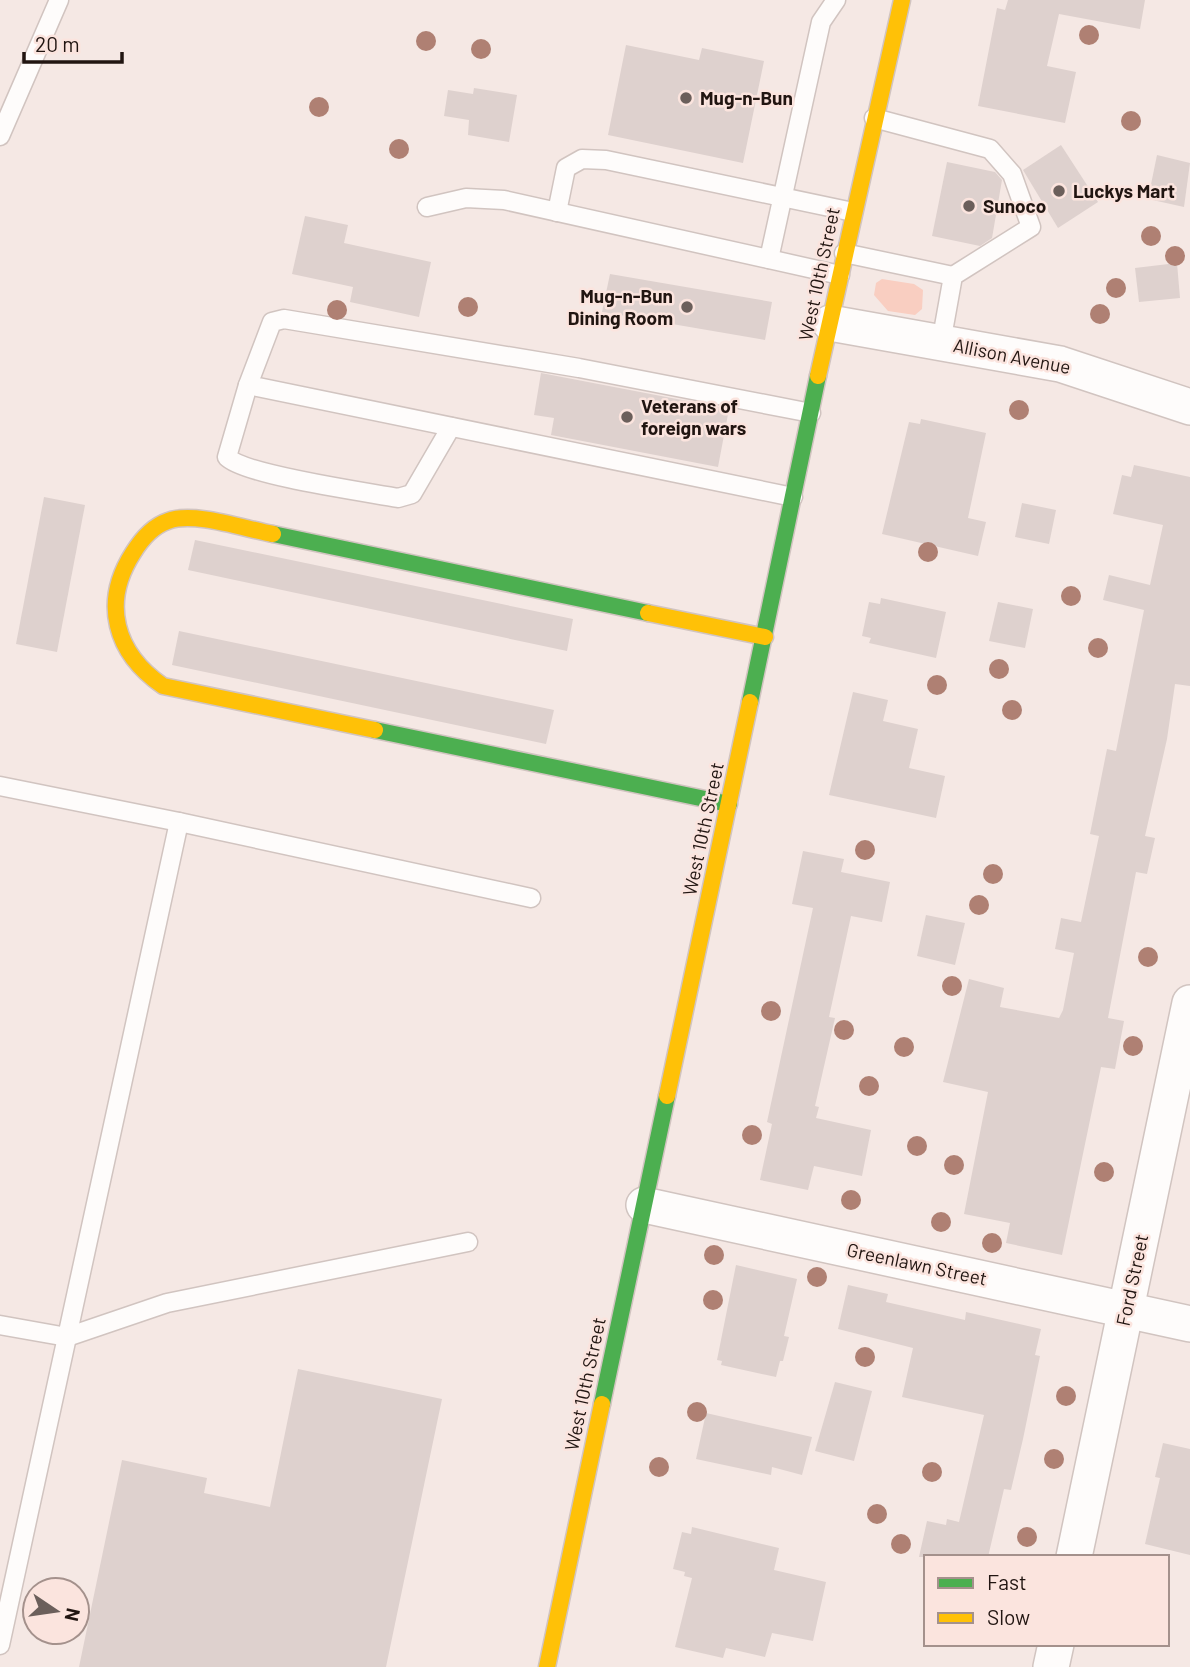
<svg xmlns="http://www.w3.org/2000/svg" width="1190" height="1667" font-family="Barlow,sans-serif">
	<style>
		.green { fill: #f9cec1 }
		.building { fill: #ded1ce }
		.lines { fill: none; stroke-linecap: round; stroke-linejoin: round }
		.lane-casing { stroke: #d1c4c0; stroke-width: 21 }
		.street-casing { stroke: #d1c4c0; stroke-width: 38 }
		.fast-casing { stroke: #d1c4c0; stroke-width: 19 }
		.slow-casing { stroke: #d1c4c0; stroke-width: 19 }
		.lane { stroke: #fefcfb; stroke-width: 18 }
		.street { stroke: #fefcfb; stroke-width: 35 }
		.fast { stroke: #4caf50; stroke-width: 16 }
		.slow { stroke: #ffc107; stroke-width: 16 }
		.tree { fill: #af8073 }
		.poi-dot { fill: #6b5f5b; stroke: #fbe4de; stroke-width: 2.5 }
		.labels { text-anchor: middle; stroke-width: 5; stroke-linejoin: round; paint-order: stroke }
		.poi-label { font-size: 19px; font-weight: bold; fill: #211511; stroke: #fbe4de; text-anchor: start }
		.street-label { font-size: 19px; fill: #211511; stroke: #fbe4de }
	</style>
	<rect width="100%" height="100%" fill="#f5e8e4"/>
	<!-- green -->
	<path class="green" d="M882,279L914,284L923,290L922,309L915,315L888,311L874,295L876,283Z"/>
	<!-- building -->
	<g class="building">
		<path d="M1008,0H1145L1140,29L1059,14L1047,66L1076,72L1065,123L978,106L997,8L1005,10Z"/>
		<path d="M626,45L699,60L702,48L764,61L743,163L608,135Z"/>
		<path d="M474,88L517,95L509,142L468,135L469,120L444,116L448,90L473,94Z"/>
		<path d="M1061,145L1098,202L1058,228L1023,170Z"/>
		<path d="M1157,155L1190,163L1184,207L1148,199Z"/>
		<path d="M947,162L995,172L1002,180L992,238L980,246L932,236Z"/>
		<path d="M305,216L348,225L344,243L431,262L419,317L350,302L353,287L292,274Z"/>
		<path d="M1177,263L1180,298L1139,302L1135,268Z"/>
		<path d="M610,274L772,302L765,340L602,312Z"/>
		<path d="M541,373L729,409L718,467L551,435L554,418L534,415Z"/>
		<path d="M921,419L986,433L968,518L986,522L978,556L882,534L909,422L920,424Z"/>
		<path d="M1134,465L1190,477V686L1175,684L1167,739L1145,836L1155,838L1147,874L1136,872L1108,1018L1124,1021L1115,1069L1101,1067L1062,1255L1006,1243L1010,1223L964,1214L988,1092L943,1082L969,979L1004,988L1000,1007L1059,1018L1063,1010L1074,953L1055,949L1061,918L1081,922L1099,836L1090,834L1107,749L1116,751L1144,610L1103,600L1109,575L1150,585L1163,525L1113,514L1122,475L1131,477Z"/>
		<path d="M44,497L85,505L57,652L16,644Z"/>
		<path d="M1022,503L1056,510L1049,544L1015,537Z"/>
		<path d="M195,540L573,619L567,651L188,570Z"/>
		<path d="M881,598L946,612L936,658L869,643L871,638L862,636L869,602L880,604Z"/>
		<path d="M998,602L1033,609L1025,648L989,641Z"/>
		<path d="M179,631L554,710L546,744L172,665Z"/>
		<path d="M853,692L888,700L883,721L918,729L909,768L945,776L936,818L829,795Z"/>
		<path d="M803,851L844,859L841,872L890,882L882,922L851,916L829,1017L835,1018L815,1106L819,1107L816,1118L871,1130L862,1176L814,1166L808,1190L760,1180L772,1124L767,1122L813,908L792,904Z"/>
		<path d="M926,915L965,923L955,965L917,956Z"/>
		<path d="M736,1265L797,1279L784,1336L789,1337L783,1361H780L776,1377L721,1365L722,1361L717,1360Z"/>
		<path d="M848,1285L888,1294L886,1302L965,1320L966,1312L1041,1329L1035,1355L1040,1356L1023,1439L1011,1490L1004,1489L988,1557H919L927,1521L946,1525L947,1519L959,1522L984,1415L902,1397L913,1348L838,1329Z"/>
		<path d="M298,1369L442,1399L386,1667H79L122,1460L207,1478L204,1493L270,1507Z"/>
		<path d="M835,1382L872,1391L854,1461L815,1451Z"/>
		<path d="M706,1413L812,1437L802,1475L772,1467L771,1475L696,1459Z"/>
		<path d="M1163,1443L1190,1449V1555L1145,1544L1160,1478L1155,1477Z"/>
		<path d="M692,1527L779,1548L774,1570L826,1582L813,1641L772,1633L765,1657L726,1648L723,1658L675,1647L692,1578L684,1576L685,1572L673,1569L682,1532L691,1534Z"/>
	</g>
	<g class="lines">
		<defs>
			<g id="lane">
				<path d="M874,118L990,149L1012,174L1031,227L953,276L941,343"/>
				<path d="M0,136L59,0"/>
				<path d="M427,207L466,198L504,200L840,275"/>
				<path d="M557,212L566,168L582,159L606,160L853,212"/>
				<path d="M844,253L953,276"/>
				<path d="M769,259L821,22L836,0"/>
				<path d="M248,385L227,457C244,475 366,492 398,498L412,494L451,427"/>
				<path d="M793,497L248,385L272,322L284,319L579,368L811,413"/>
				<path d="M0,786L179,822L0,1645"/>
				<path d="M179,822L531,898"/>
				<path d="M0,1325L67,1337L167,1303L468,1242"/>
			</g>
			<g id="street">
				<path d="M830,323L1060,364L1190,407"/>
				<path d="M644,1205L1190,1324"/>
				<path d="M1074,1557L1190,1003"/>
				<path d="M1051,1667L1056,1644"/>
			</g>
			<g id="fast">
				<path d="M273,534L648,613"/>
				<path d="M750,702L818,376"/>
				<path d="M375,730L729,804"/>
				<path d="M602,1404L667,1096"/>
			</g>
			<g id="slow">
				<path d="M818,376L902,0"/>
				<path d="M273,534C245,529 194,511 168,521C153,526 141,540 133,553C101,603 115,653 163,686L375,730"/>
				<path d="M648,613L765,637"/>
				<path d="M667,1096L750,702"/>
				<path d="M547,1667L602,1404"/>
			</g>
		</defs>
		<!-- lane casing -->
		<use href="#lane" class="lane-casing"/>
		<!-- street casing -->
		<use href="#street" class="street-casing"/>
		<!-- fast casing -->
		<use href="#fast" class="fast-casing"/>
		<!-- slow casing -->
		<use href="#slow" class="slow-casing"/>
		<!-- lane -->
		<use href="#lane" class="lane"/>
		<!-- street -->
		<use href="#street" class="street"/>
		<!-- fast -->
		<use href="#fast" class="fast"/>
		<!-- slow -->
		<use href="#slow" class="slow"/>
	</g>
	<!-- trees -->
	<g class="tree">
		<circle cx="1089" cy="35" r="10"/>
		<circle cx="426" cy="41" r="10"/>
		<circle cx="481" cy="49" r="10"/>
		<circle cx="319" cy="107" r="10"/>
		<circle cx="1131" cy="121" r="10"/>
		<circle cx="399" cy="149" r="10"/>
		<circle cx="1151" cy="236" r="10"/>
		<circle cx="1175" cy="256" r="10"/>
		<circle cx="1116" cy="288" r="10"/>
		<circle cx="468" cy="307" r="10"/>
		<circle cx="337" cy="310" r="10"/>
		<circle cx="1100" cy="314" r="10"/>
		<circle cx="1019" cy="410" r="10"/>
		<circle cx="928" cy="552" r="10"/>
		<circle cx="1071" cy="596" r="10"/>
		<circle cx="1098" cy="648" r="10"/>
		<circle cx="999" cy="669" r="10"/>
		<circle cx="937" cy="685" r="10"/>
		<circle cx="1012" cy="710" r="10"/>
		<circle cx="865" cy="850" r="10"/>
		<circle cx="993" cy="874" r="10"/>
		<circle cx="979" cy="905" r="10"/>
		<circle cx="1148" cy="957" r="10"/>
		<circle cx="952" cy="986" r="10"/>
		<circle cx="771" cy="1011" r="10"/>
		<circle cx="844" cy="1030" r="10"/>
		<circle cx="1133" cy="1046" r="10"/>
		<circle cx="904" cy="1047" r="10"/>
		<circle cx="869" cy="1086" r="10"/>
		<circle cx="752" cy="1135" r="10"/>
		<circle cx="917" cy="1146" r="10"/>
		<circle cx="954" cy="1165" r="10"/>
		<circle cx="1104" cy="1172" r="10"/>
		<circle cx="851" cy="1200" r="10"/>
		<circle cx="941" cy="1222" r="10"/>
		<circle cx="992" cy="1243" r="10"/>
		<circle cx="714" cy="1255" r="10"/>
		<circle cx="817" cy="1277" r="10"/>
		<circle cx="713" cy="1300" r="10"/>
		<circle cx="865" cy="1357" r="10"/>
		<circle cx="1066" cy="1396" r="10"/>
		<circle cx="697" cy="1412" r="10"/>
		<circle cx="1054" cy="1459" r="10"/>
		<circle cx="659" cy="1467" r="10"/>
		<circle cx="932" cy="1472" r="10"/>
		<circle cx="877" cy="1514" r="10"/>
		<circle cx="1027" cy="1537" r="10"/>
		<circle cx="901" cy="1544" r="10"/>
	</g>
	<!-- markers -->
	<g class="poi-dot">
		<circle cx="686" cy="98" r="7"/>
		<circle cx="1059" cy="191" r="7"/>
		<circle cx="969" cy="206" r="7"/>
		<circle cx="687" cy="307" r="7"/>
		<circle cx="627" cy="417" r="7"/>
	</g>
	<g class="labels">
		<!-- poi labels -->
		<g class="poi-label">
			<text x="700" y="105">Mug-n-Bun</text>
			<text x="1073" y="198">Luckys Mart</text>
			<text x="983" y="213">Sunoco</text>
			<text x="673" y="303" text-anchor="end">Mug-n-Bun<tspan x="673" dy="22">Dining Room</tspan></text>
			<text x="641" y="413">Veterans of<tspan x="641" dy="22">foreign wars</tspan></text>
		</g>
		<!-- street labels -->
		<g class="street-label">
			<text transform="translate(819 274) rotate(-78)" y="7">West 10th Street</text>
			<text transform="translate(1012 356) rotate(11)" y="7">Allison Avenue</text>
			<text transform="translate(703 829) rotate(-78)" y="7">West 10th Street</text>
			<text transform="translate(917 1264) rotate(12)" y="7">Greenlawn Street</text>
			<text transform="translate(1132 1280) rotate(-78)" y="7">Ford Street</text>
			<text transform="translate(585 1384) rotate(-78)" y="7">West 10th Street</text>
		</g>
	</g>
	<!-- legend -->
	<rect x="924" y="1555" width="245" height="91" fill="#fbe4de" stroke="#a4918c" stroke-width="2"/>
	<rect x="938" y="1578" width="35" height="10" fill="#4caf50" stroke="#a4918c" stroke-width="2"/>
	<text x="987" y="1590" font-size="21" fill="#211511">Fast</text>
	<rect x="938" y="1613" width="35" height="10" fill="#ffc107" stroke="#a4918c" stroke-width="2"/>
	<text x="987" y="1625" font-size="21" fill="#211511">Slow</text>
	<!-- north arrow -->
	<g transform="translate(56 1611) rotate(103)"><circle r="33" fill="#fbe4de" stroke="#a4918c" stroke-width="2"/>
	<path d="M0-5L12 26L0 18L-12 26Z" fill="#6b5f5b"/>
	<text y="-10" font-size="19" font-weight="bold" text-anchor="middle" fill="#211511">N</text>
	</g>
	<!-- scale -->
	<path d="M24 52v10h98v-10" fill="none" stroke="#211511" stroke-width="3.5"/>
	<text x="35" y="52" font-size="21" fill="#211511" stroke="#fbe4de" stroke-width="5" paint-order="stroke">20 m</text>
</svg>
